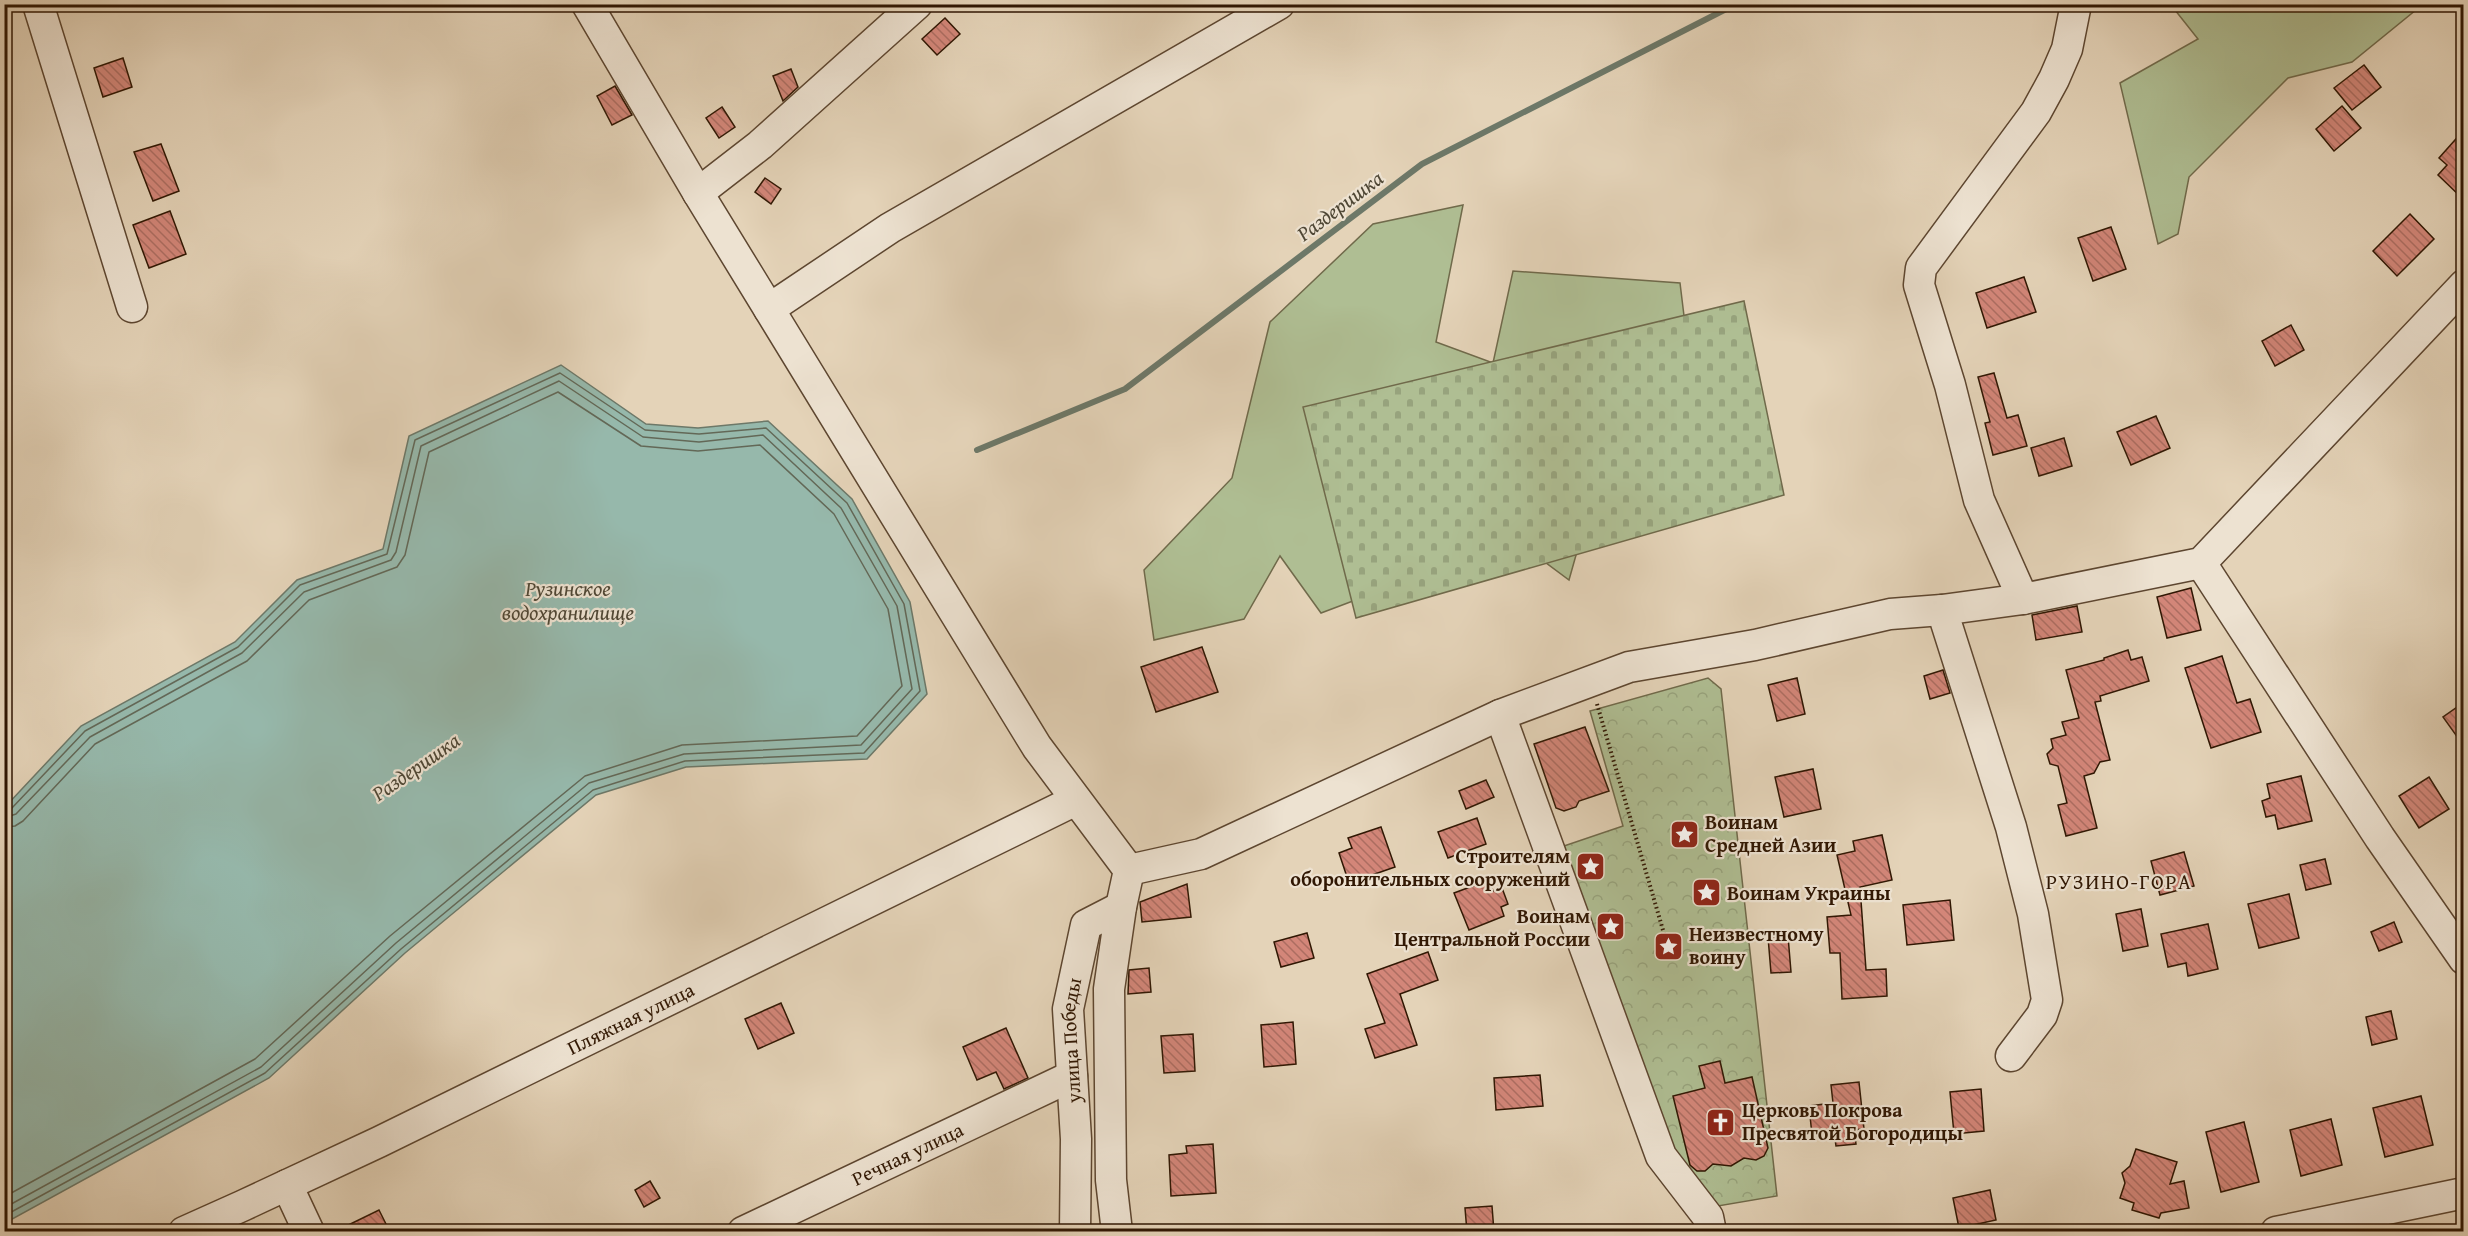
<svg xmlns="http://www.w3.org/2000/svg" width="2468" height="1236" font-family="'Gentium Book Plus',serif">
	<style>
		.grass { fill: #afbe93; stroke: #706a4b; stroke-width: 1.5 }
		.cemetery { fill: url(#cemetery-stones); stroke: #706a4b; stroke-width: 1.5 }
		.park { fill: url(#park-crowns); stroke: #706a4b; stroke-width: 1.5 }
		.water { fill: #96b8ab; stroke: #6d7868; stroke-width: 1.5 }
		.lines { fill: none; stroke-linecap: round; stroke-linejoin: round }
		.shore { stroke: #636857; stroke-width: 1.5 }
		.stream { stroke: #6d7868; stroke-width: 6 }
		.building { fill: url(#building-back-hatch); stroke: #301703; stroke-width: 1.5 }
		.minor-casing { stroke: #5d4630; stroke-width: 33 }
		.path { stroke: #301703; stroke-width: 4; stroke-dasharray: 1.5 3; stroke-linecap: butt }
		.minor { stroke: #ede2d1; stroke-width: 30 }
		.labels { text-anchor: middle; stroke-width: 4.5; stroke-linejoin: round; paint-order: stroke }
		.poi-label { font-size: 20px; font-weight: bold; fill: #301703; stroke: #ede2d1; text-anchor: start }
		.street-label { font-size: 20px; fill: #301703; stroke: #ede2d1 }
		.water-label { font-size: 21px; font-style: italic; fill: #4f4735; stroke: #ede2d1 }
		.neighbourhood-label { font-size: 21px; letter-spacing: 1.5px; fill: #301703; stroke: #ede2d1 }
	</style>
	<defs>
		<pattern id="cemetery-stones" width="16" height="16" patternUnits="userSpaceOnUse" patternTransform="scale(1.5)"><rect width="16" height="16" fill="#afbe93"/><path d="M2 7V4a2 2 0 0 1 4 0v3zM10 15v-3a2 2 0 0 1 4 0v3z" fill="#97a37d"/></pattern>
		<pattern id="park-crowns" width="20" height="18" patternUnits="userSpaceOnUse" patternTransform="scale(1.5)"><rect width="20" height="18" fill="#afbe93"/><path d="M2 6a3 3 0 1 1 6 0M12 15a3 3 0 1 1 6 0" fill="none" stroke="#97a37d"/></pattern>
		<pattern id="building-back-hatch" width="6" height="6" patternUnits="userSpaceOnUse" patternTransform="scale(1.5)"><rect width="6" height="6" fill="#d38679"/><path d="M-1 5l2 2M0 0l6 6M5-1l2 2" fill="none" stroke="#ac6d61"/></pattern>
	</defs>
	<rect width="100%" height="100%" fill="#e4d3b8"/>
	<filter id="stains"><feTurbulence type="fractalNoise" baseFrequency=".00333" numOctaves="4"/><feColorMatrix values="0 0 0 0 .2 0 0 0 0 .09 0 0 0 0 .02 0 0 0 .5 -.17"/></filter>
	<radialGradient id="worn" r=".72"><stop offset=".6" stop-color="#630" stop-opacity="0"/><stop offset="1" stop-color="#630" stop-opacity=".3"/></radialGradient>
	<!-- grass -->
	<g class="grass">
		<path d="M2171,5H2422L2352,62L2288,78L2189,177L2178,234L2158,244L2120,83L2198,39Z"/>
		<path d="M1463,205L1436,342L1493,363L1513,271L1680,283L1707,505L1589,509L1569,580L1451,492L1422,575L1321,613L1280,556L1244,619L1154,640L1144,570L1232,478L1270,322L1373,224Z"/>
	</g>
	<!-- cemetery -->
	<path class="cemetery" d="M1744,301L1784,495L1356,618L1303,407Z"/>
	<!-- park -->
	<path class="park" d="M1708,678L1721,689L1777,1196L1712,1207L1668,1156L1561,847L1623,826L1590,711Z"/>
	<!-- water -->
	<path class="water" d="M561,365L646,424L698,428L768,421L852,499L910,602L927,694L867,759L686,767L596,795L405,953L269,1078L5,1223V807L81,726L235,642L297,580L383,549L409,436Z"/>
	<g class="lines">
		<!-- shore -->
		<g class="shore">
			<path d="M4,811L11,809L85,731L238,647L300,585L387,554L415,440L560,373L645,430L699,434L766,428L847,503L904,604L920,691L864,753L685,761L593,790L401,949L265,1073L4,1216"/>
			<path d="M4,818L16,814L90,737L242,653L304,592L391,560L396,552L421,446L559,381L643,437L699,442L763,435L841,508L897,606L912,689L861,745L684,754L589,783L396,943L261,1067L4,1208"/>
			<path d="M4,827L15,826L23,821L95,744L247,661L309,600L397,567L405,555L429,452L558,392L641,446L698,451L760,445L834,514L888,609L902,686L857,736L682,745L585,776L390,936L255,1059L4,1197"/>
		</g>
		<!-- stream -->
		<path class="stream" d="M977,450L1125,389L1422,164L1736,4"/>
	</g>
	<!-- building -->
	<g class="building">
		<path d="M945,18L960,34L937,55L922,39Z"/>
		<path d="M123,58L132,87L103,97L94,68Z"/>
		<path d="M2364,65L2381,87L2352,110L2334,88Z"/>
		<path d="M791,69L798,87L783,101L773,76Z"/>
		<path d="M615,86L632,115L612,125L597,96Z"/>
		<path d="M2342,106L2361,128L2334,151L2316,129Z"/>
		<path d="M722,107L735,127L719,138L706,118Z"/>
		<path d="M2463,131V199L2438,175L2447,165L2439,158Z"/>
		<path d="M161,144L179,191L153,201L134,152Z"/>
		<path d="M765,178L781,189L771,204L755,192Z"/>
		<path d="M170,211L186,254L149,268L133,225Z"/>
		<path d="M2410,214L2434,239L2397,276L2373,251Z"/>
		<path d="M2111,227L2126,269L2093,281L2078,238Z"/>
		<path d="M2024,277L2036,312L1987,328L1976,293Z"/>
		<path d="M2291,325L2304,350L2275,366L2262,341Z"/>
		<path d="M1994,373L2007,418L2018,415L2027,446L1993,455L1985,423L1990,422L1978,377Z"/>
		<path d="M2156,416L2170,448L2131,465L2117,432Z"/>
		<path d="M2064,438L2072,466L2039,476L2031,448Z"/>
		<path d="M2191,588L2201,630L2167,638L2157,597Z"/>
		<path d="M2077,606L2082,632L2036,640L2032,615Z"/>
		<path d="M1202,647L1218,692L1156,712L1141,667Z"/>
		<path d="M2128,650L2131,660L2142,657L2149,681L2100,696L2101,701L2095,702L2110,760L2100,762L2094,773L2084,776L2097,828L2066,836L2058,805L2067,803L2058,766L2050,764L2047,754L2053,748L2051,739L2066,735L2062,722L2079,718L2066,670L2104,660V658Z"/>
		<path d="M2222,656L2237,703L2250,699L2261,732L2211,748L2185,668Z"/>
		<path d="M1943,670L1950,693L1930,699L1924,676Z"/>
		<path d="M1797,678L1805,714L1777,721L1768,685Z"/>
		<path d="M2463,703V745L2443,717Z"/>
		<path d="M1585,727L1609,791L1579,801L1576,807L1564,811L1556,808L1534,744Z"/>
		<path d="M1813,769L1821,809L1784,817L1775,777Z"/>
		<path d="M2301,776L2312,821L2278,829L2275,815L2266,817L2262,801L2270,798L2267,784Z"/>
		<path d="M2429,777L2449,809L2419,828L2399,796Z"/>
		<path d="M1486,780L1494,797L1466,809L1459,791Z"/>
		<path d="M1477,818L1486,844L1448,858L1438,832Z"/>
		<path d="M1381,827L1395,867L1349,883L1339,853L1352,848L1348,838Z"/>
		<path d="M1882,835L1892,880L1860,887L1866,970L1886,969L1887,996L1842,999L1840,953H1830L1827,917L1851,915L1837,855L1855,851L1853,841Z"/>
		<path d="M2184,852L2194,886L2160,895L2151,861Z"/>
		<path d="M2325,859L2331,884L2306,890L2300,865Z"/>
		<path d="M1489,880L1493,891L1502,888L1508,904L1501,907L1504,916L1469,930L1454,893Z"/>
		<path d="M1187,884L1191,917L1142,922L1140,902Z"/>
		<path d="M2289,894L2299,938L2259,948L2248,904Z"/>
		<path d="M1950,900L1954,940L1907,945L1903,905Z"/>
		<path d="M2141,909L2148,946L2123,951L2116,914Z"/>
		<path d="M2394,922L2402,942L2379,951L2371,932Z"/>
		<path d="M2208,924L2218,969L2188,976L2186,963L2168,967L2161,934Z"/>
		<path d="M1307,933L1314,958L1281,967L1274,942Z"/>
		<path d="M1788,936L1791,972L1771,973L1768,937Z"/>
		<path d="M1428,952L1438,980L1400,994L1417,1045L1375,1058L1365,1029L1385,1023L1367,974Z"/>
		<path d="M1149,968L1151,992L1128,994L1129,970Z"/>
		<path d="M781,1003L794,1033L758,1049L745,1019Z"/>
		<path d="M2391,1011L2397,1039L2372,1045L2366,1017Z"/>
		<path d="M1293,1022L1296,1064L1264,1067L1261,1025Z"/>
		<path d="M1006,1028L1028,1078L1004,1089L996,1072L977,1080L963,1047Z"/>
		<path d="M1193,1034L1195,1071L1164,1073L1161,1036Z"/>
		<path d="M1720,1061L1725,1083L1752,1077L1768,1148L1764,1156L1756,1160L1744,1158L1731,1166L1713,1164L1705,1171H1697L1690,1165L1673,1096L1705,1088L1699,1066Z"/>
		<path d="M1540,1075L1543,1106L1496,1110L1494,1078Z"/>
		<path d="M1859,1082L1864,1129L1854,1130L1856,1144L1836,1146L1834,1132L1812,1135L1809,1106L1833,1103L1831,1085Z"/>
		<path d="M1981,1089L1984,1131L1954,1134L1950,1092Z"/>
		<path d="M2421,1096L2433,1145L2385,1157L2373,1108Z"/>
		<path d="M2331,1119L2342,1165L2301,1176L2290,1130Z"/>
		<path d="M2244,1122L2259,1182L2221,1192L2206,1132Z"/>
		<path d="M1213,1144L1216,1193L1171,1196L1169,1155L1187,1153L1186,1146Z"/>
		<path d="M2136,1149L2177,1162L2170,1184L2184,1181L2189,1208L2161,1213L2159,1218L2132,1210L2134,1203L2120,1198L2125,1183L2122,1173L2130,1166Z"/>
		<path d="M650,1181L660,1198L644,1207L635,1190Z"/>
		<path d="M1990,1190L1996,1220L1959,1228L1953,1198Z"/>
		<path d="M1492,1206L1494,1232H1467L1465,1208Z"/>
		<path d="M379,1210L390,1232H334Z"/>
	</g>
	<g class="lines">
		<defs>
			<g id="minor">
				<path d="M38,4L132,307"/>
				<path d="M587,4L698,193L1037,747L1129,870L1121,907L1109,989L1111,1180L1117,1232"/>
				<path d="M698,193L760,145L917,4"/>
				<path d="M769,309L890,228L1279,4"/>
				<path d="M2201,563L2380,838L2464,959"/>
				<path d="M2023,599L1979,500L1950,385L1919,285L1921,268L2036,112L2054,79L2067,49L2076,4"/>
				<path d="M1500,715L1661,1156L1708,1217L1711,1232"/>
				<path d="M1129,870L1201,854L1500,715L1629,667L1755,645L1890,614L1942,610"/>
				<path d="M2011,1056L2042,1015L2047,1000L2033,914L2011,827L1942,610L2023,599L2201,563L2464,285"/>
				<path d="M287,1185L309,1232"/>
				<path id="s1" d="M184,1232L242,1206L379,1142L1076,800"/>
				<path id="s2" d="M743,1232L1072,1076"/>
				<path id="s3" d="M1075,1232L1076,1139L1068,1009L1086,925L1121,907"/>
				<path d="M2276,1232L2464,1193"/>
			</g>
		</defs>
		<!-- minor casing -->
		<use href="#minor" class="minor-casing"/>
		<!-- path -->
		<g class="path">
			<path d="M1597,704L1665,937"/>
			<circle cx="1668" cy="947" r="11"/>
		</g>
		<!-- minor -->
		<use href="#minor" class="minor"/>
	</g>
	<!-- icons -->
	<defs>
		<symbol id="sight-square" viewBox="-11 -11 22 22"><rect x="-9" y="-9" width="18" height="18" rx="4" fill="#8f2418" stroke="#ede2d1"/><path d="M0-6L1.8-2.2L6-1.7L2.9 1.2L3.7 5.4L0 3.3L-3.7 5.4L-2.9 1.2L-6-1.7L-1.8-2.2Z" fill="#fff"/></symbol>
		<symbol id="church-square" viewBox="-11 -11 22 22"><rect x="-9" y="-9" width="18" height="18" rx="4" fill="#8f2418" stroke="#ede2d1"/><path d="M-1.2-6h2.4v3.5h3.3v2.4h-3.3V6h-2.4V-.1h-3.3v-2.4h3.3Z" fill="#fff"/></symbol>
	</defs>
	<g fill-rule="evenodd">
		<use href="#sight-square" x="1668" y="818" width="33" height="33"/>
		<use href="#sight-square" x="1574" y="850" width="33" height="33"/>
		<use href="#sight-square" x="1690" y="876" width="33" height="33"/>
		<use href="#sight-square" x="1594" y="910" width="33" height="33"/>
		<use href="#sight-square" x="1652" y="930" width="33" height="33"/>
		<use href="#church-square" x="1704" y="1106" width="33" height="33"/>
	</g>
	<g class="labels">
		<!-- poi labels -->
		<g class="poi-label">
			<text x="1705" y="829">Воинам<tspan x="1705" dy="23">Средней Азии</tspan></text>
			<text x="1570" y="863" text-anchor="end">Строителям<tspan x="1570" dy="23">оборонительных сооружений</tspan></text>
			<text x="1727" y="900">Воинам Украины</text>
			<text x="1590" y="923" text-anchor="end">Воинам<tspan x="1590" dy="23">Центральной России</tspan></text>
			<text x="1689" y="941">Неизвестному<tspan x="1689" dy="23">воину</tspan></text>
			<text x="1742" y="1117">Церковь Покрова<tspan x="1742" dy="23">Пресвятой Богородицы</tspan></text>
		</g>
		<!-- street labels -->
		<g class="street-label">
			<text dy="7" stroke="none"><textPath href="#s1" startOffset="495">Пляжная улица</textPath></text>
			<text dy="7" stroke="none"><textPath href="#s3" startOffset="192">улица Победы</textPath></text>
			<text dy="7" stroke="none"><textPath href="#s2" startOffset="182">Речная улица</textPath></text>
		</g>
		<!-- water labels -->
		<g class="water-label">
			<text transform="translate(1340 206) rotate(-37)" y="7">Раздеришка</text>
			<text x="568" y="596">Рузинское<tspan x="568" dy="24">водохранилище</tspan></text>
			<text transform="translate(416 767) rotate(-35)" y="7">Раздеришка</text>
		</g>
		<!-- neighbourhood labels -->
		<g class="neighbourhood-label">
			<text x="2119" y="889">РУЗИНО-ГОРА</text>
		</g>
	</g>
	<!-- margin -->
	<rect width="2468" height="1236" fill="none" stroke="#e4d3b8" stroke-width="24"/>
	<rect x="6" y="6" width="2456" height="1224" fill="none" stroke="#301703" stroke-width="3"/>
	<rect x="12" y="12" width="2444" height="1212" fill="none" stroke="#301703" stroke-width="1.5"/>
	<rect width="100%" height="100%" filter="url(#stains)"/>
	<rect width="100%" height="100%" fill="url(#worn)"/>
</svg>
